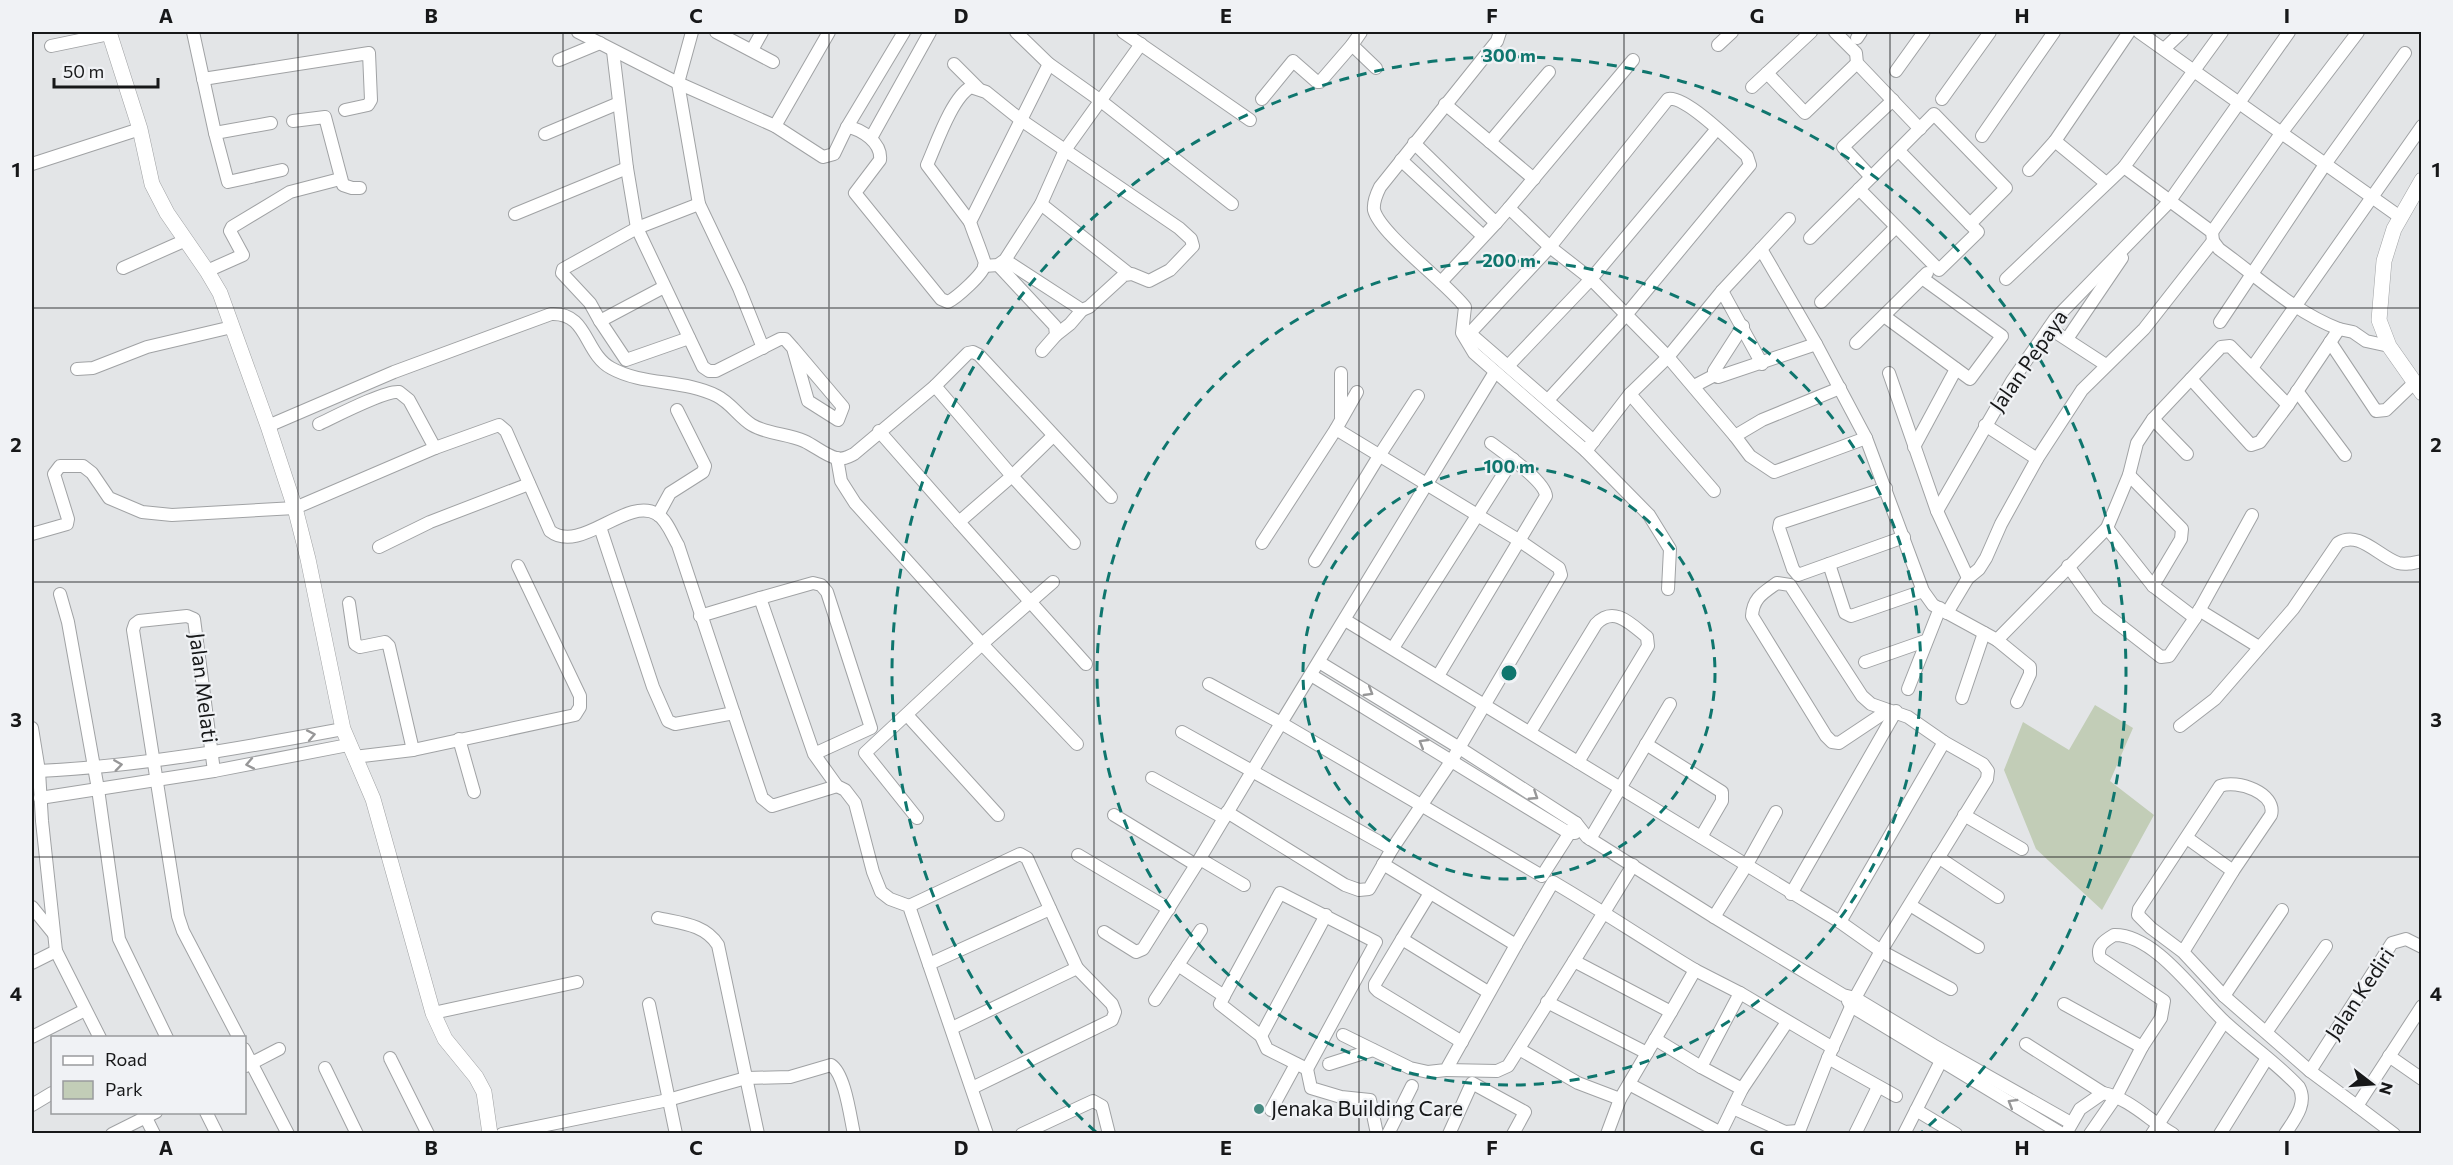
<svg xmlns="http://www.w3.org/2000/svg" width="2453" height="1165" font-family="Commissioner,sans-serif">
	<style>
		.green { fill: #c2cdb7 }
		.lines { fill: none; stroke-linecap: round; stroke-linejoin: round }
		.minor-casing { stroke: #a0a2a4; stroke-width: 14 }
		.tertiary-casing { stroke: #a0a2a4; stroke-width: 16 }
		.minor { stroke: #fff; stroke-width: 12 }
		.tertiary { stroke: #fff; stroke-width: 15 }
		.oneway { stroke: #979798 }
		.grid { fill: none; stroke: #171819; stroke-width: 1.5; stroke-opacity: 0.55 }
		.ring { fill: none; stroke: #0f766e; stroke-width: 3; stroke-dasharray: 10 8 }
		.poi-dot { fill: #468b82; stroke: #f0f2f5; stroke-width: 2 }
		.labels { text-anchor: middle; stroke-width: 4.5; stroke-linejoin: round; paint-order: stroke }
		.street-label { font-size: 21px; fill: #171819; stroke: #f0f2f5 }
		.poi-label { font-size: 21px; fill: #171819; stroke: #f0f2f5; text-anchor: start }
		.centre { fill: #0f766e; stroke: #f0f2f5; stroke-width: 3 }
		.ring-label { font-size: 18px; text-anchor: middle; font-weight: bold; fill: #0f766e; stroke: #f0f2f5; stroke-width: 4.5; stroke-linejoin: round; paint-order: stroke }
		.neatline { fill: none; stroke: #171819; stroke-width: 2 }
		.grid-label { font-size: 20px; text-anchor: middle; font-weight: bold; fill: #171819 }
	</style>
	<rect width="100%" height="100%" fill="#e3e5e7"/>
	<!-- green -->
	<path class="green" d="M2095,705L2133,728L2110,781L2154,815L2102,910L2036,849L2004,770L2023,722L2069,750Z"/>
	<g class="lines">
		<defs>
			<g id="minor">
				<path d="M193,32L215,133L228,182L282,170"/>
				<path d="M578,32L678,83L775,126L823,157L834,154L847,127L904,32"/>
				<path d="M692,32L678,83L699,204L739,288L763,348"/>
				<path d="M716,32L773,62"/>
				<path d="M1016,32L1049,64L1101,101L1232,204"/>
				<path d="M1123,32L1250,120"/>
				<path d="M1361,32L1352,45L1376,68"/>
				<path d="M1500,32L1497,41L1380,187C1377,193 1373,202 1374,210C1380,234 1447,283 1465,307L1462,333L1474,353L1586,451L1649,515L1670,549L1668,589"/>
				<path d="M1811,32L1767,73L1805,113L1857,63"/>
				<path d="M1835,32L1856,53L1857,63L1920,129"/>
				<path d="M2139,32L2400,217"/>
				<path d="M1857,38L1861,32"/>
				<path d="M1718,45L1732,32"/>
				<path d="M51,46L109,34"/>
				<path d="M2164,49L2182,32"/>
				<path d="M752,50L762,32"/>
				<path d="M613,51L627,168L637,228L703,367L709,371H716L780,339H785L793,348L843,407L838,420L808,401L793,348"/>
				<path d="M559,60L600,43"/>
				<path d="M954,64L978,88"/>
				<path d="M1896,71L1924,32"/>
				<path d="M203,79L369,53L371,100L368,105L345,110"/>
				<path d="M1752,87L1767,73"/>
				<path d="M1262,99L1293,61L1317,82H1320L1352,45"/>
				<path d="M1942,99L1990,32"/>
				<path d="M1445,104L1534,179"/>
				<path d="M293,121L325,117L343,185L352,188H360"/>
				<path d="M775,126L829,32"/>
				<path d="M847,127C862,129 882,143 880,160L855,193L941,299L948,302C956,298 984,274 985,264C985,261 972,229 970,222L1049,64"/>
				<path d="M215,133L271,123"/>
				<path d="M545,134L619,103"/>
				<path d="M1982,136L2054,32"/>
				<path d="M871,138L930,32"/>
				<path d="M2055,141L2106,183"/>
				<path d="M1490,142L1549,72"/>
				<path d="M1414,143L1496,223L1509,208L1550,247L1591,279L1668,357L1735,436"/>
				<path d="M1401,160L1483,236"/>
				<path d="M32,164L140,129"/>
				<path d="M2029,170L2055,141L2129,32"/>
				<path d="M1871,177L1843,147L1893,100"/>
				<path d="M1859,189L1939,270L1978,232L1970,224"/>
				<path d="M1041,204L1128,273"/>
				<path d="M1509,208L1633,60"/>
				<path d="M515,214L627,168"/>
				<path d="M970,222L927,165C936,145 952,97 971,87L986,92L1021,120L1179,228L1191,239L1193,246L1170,270L1149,281L1132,274L1124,275L1089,307L1082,310L1005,260"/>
				<path d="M2212,232L2282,132L2358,32"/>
				<path d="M1810,238C1851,197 1893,156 1934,114L2006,188L1970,224L1898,150"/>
				<path d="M1761,249L1816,344L1866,438L1923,591L1933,605L1997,640L2107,528L2129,475L2137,443L2153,419L2221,347L2230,346L2288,405"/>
				<path d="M998,265L1055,326L1056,335L1042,351"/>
				<path d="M984,266L998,265L1005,260L1041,204L1065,150L1141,44"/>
				<path d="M123,268L186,240"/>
				<path d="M207,271L243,255L230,231L232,227L290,192L340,179"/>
				<path d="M2006,279L2124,167"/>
				<path d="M1441,282L1496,223"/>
				<path d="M664,287L600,321L626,360L689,338"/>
				<path d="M1722,291L1762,364"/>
				<path d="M1821,302L1896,227"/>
				<path d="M1884,316L1970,379L2002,336L1922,278"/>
				<path d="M600,321L590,303L562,273L563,269L637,228L699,204"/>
				<path d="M2220,322L2326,163L2405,53"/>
				<path d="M1743,326L1714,371L1718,377L1816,344"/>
				<path d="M2049,328L2106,365"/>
				<path d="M2339,329L2353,332L2366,341L2389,346"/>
				<path d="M1466,330L1594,441"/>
				<path d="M1470,333L1550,247L1668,99C1685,95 1733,143 1747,156L1750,165L1626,315L1548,400"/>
				<path d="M1056,335L1070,324L1082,310"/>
				<path d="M2067,339L2122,258"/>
				<path d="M2330,342L2376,411L2386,410L2414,383"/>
				<path d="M1856,343L1927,273"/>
				<path d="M1508,366L1591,279L1716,130"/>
				<path d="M2252,368L2422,126"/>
				<path d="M77,369L93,368L147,347L232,327"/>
				<path d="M1889,373L1937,511L1968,578L1979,569L1986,558L2001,524L2037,459L2082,390L2144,329L2213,241"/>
				<path d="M2191,379L2251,445L2260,442L2288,405L2339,329C2294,312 2258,277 2219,249L2213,241L2212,232L2124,167L2222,32"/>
				<path d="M935,386L1012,476L1074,543"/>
				<path d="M1694,386L1715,375"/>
				<path d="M1840,388L1762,420L1735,436L1750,456L1774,472L1866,438"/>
				<path d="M2297,391L2345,455"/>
				<path d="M1630,394L1714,491"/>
				<path d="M1341,417V373"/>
				<path d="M2153,419L2187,454"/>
				<path d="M319,424C334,417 386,390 399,392L409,400L435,448"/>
				<path d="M1985,425L2037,459"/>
				<path d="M268,426L394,372L551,314C588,312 584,353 611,368C643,386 684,379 717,396C731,403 739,417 752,425C767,434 788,434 804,441C815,446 825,455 836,458C843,460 848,457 854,454L935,386L968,353L973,352L979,355L1111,497"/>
				<path d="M879,431L959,522L1012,476L1053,436"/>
				<path d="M1914,447L1956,369"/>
				<path d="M1586,451L1630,394L1668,357L1722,291L1789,219"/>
				<path d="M837,458L841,481L855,503L982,644L1077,744"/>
				<path d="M2129,475L2182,529L2181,539L2153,586"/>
				<path d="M1886,488L1780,523L1779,528L1793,569L1798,575L1904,537"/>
				<path d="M1937,511L2012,381L2055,319L2169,202L2289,32"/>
				<path d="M658,515L670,493L703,472L705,466L677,410"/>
				<path d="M959,522L1086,664"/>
				<path d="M600,527L653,687L668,721L675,724L734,713"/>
				<path d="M2107,528L2153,586L2195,618L2252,515"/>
				<path d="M32,534L67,524L68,519L54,474L60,466H83L92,473L109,498L142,512L172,515L295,508L435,448L499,425L506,431L550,531C581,555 626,496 657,514C667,520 672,535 678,545L762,798L772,806L837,786"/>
				<path d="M1262,543L1336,429L1357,392"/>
				<path d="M379,547L430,522L529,484"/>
				<path d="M1315,561L1379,456L1418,396"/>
				<path d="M1829,564L1845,613L1851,616L1923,591"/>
				<path d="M2068,566L2098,608L2161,657L2169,656L2195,618"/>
				<path d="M60,594L68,622L98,789L119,939L167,1038"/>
				<path d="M349,603L355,644L360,647L385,642L389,646L413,750"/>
				<path d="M2199,610L2259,647"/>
				<path d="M1947,613L1968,578"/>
				<path d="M700,616L760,598"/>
				<path d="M1345,620L1840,922L1881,951L1951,989"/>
				<path d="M1997,640L2030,667V674L2017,702"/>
				<path d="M1393,648L1513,459"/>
				<path d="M1319,662L1458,747L1576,823L1587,837L1714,917L1843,995L1855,998L1933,1045L2071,1123"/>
				<path d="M1865,662L1925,641"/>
				<path d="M1311,675L1569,833H1575"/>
				<path d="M1438,676L1546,496C1545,481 1503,452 1491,443"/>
				<path d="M1209,684L1281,723L1495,372"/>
				<path d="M1908,689L1940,608"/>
				<path d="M1962,698L1984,633"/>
				<path d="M907,715L998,815"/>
				<path d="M2180,726L2215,699L2293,609L2338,543C2359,530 2378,556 2398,563C2406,565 2413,563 2422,561"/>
				<path d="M32,728L39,771L42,821L56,951L100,1038"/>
				<path d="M1182,732L1392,849"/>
				<path d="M1530,732L1596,624C1614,605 1631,624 1647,637L1648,646L1578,762"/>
				<path d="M459,739L474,792"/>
				<path d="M1646,744L1722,792V801L1701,837"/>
				<path d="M814,754L871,728L827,592L821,585L813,583L760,598L814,754L837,786L845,790L855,803L873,872L881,892L890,899L909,906L987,1134"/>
				<path d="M354,757L413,750L575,715L580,707V696L518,566"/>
				<path d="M39,771C143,766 241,748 343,729"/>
				<path d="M214,771L194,619L187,616L139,621L135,624L133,630L178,916L183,931L239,1038"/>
				<path d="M1152,778L1224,818"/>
				<path d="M40,798L214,771L348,745"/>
				<path d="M1227,812L1345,885L1359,890L1369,889L1392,849L1452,760L1561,575L1559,568L1520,541L1336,429"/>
				<path d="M1114,815L1196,865"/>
				<path d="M1964,815L2022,849"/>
				<path d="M917,818L865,753L982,644L1053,582"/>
				<path d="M2187,838L2233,871"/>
				<path d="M1590,839L1670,704"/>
				<path d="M1078,855L1169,909"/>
				<path d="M1938,857L1998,897"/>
				<path d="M1200,859L1244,885"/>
				<path d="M1791,894L1896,711"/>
				<path d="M1910,905L1978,947"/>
				<path d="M909,906L1020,854L1027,858L1077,968L952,1028"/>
				<path d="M32,907L54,934"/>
				<path d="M1714,917L1746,866L1776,812"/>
				<path d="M658,918C680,923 705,924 718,945L758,1134"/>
				<path d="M1840,922L1944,742"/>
				<path d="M1201,930L1178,965L1224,996L1220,1004L1261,1036L1267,1049L1307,1069L1311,1088L1341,1097L1370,1100L1377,1134"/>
				<path d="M1104,932L1136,952L1143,949L1196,865L1281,723L1542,876L1576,823"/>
				<path d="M1402,939L1430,893"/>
				<path d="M1516,945L1553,882C1601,910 1647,941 1695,970L1671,1012L1574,961L1633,865"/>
				<path d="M2183,952L2233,871L2271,815C2277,793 2237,779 2220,786L2139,909L2138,915L2151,928L2183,952L2224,996L2310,1071L2357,1106"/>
				<path d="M32,963L56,951"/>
				<path d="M929,964L1050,909"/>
				<path d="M1695,970L1740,993L1701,1067L1742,1089L1720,1134"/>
				<path d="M1740,993L1833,1048"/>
				<path d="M1224,996L1280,893L1376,942L1307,1069"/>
				<path d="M2224,996L2282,910"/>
				<path d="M1155,1000L1178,965"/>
				<path d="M1848,1001L1851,1006L2062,1134"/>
				<path d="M1547,1002L1647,1053"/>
				<path d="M649,1004L676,1134"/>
				<path d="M2064,1004L2142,1047L2117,1095L2090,1134"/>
				<path d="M433,1013L577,982"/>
				<path d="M2267,1031L2326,946"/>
				<path d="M1343,1035L1410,1068L1428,1072L1446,1070L1516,945L1383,864"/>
				<path d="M1261,1036L1326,915"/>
				<path d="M32,1037L85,1010"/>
				<path d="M1655,1039L1701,1067"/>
				<path d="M1462,1042L1378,991L1375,988V984L1402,939L1488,992"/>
				<path d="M2026,1044L2103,1093C2129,1098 2150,1121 2173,1134"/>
				<path d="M2142,1047L2161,1018L2164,1001L2100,958C2096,946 2104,941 2114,935C2156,934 2198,998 2227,1024C2250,1045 2278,1064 2299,1087C2308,1104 2294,1120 2285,1134"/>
				<path d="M244,1049L288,1134"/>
				<path d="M1519,1049L1578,1083L1620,1099"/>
				<path d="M2389,1056L2422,1079"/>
				<path d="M390,1058L428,1134"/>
				<path d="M1828,1058L1896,1096"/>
				<path d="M1329,1064L1373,1050"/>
				<path d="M246,1066L279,1049"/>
				<path d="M325,1068L357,1134"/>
				<path d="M1446,1070L1497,1071L1508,1066L1574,961"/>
				<path d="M2310,1071L2392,943L2406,939L2422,947"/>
				<path d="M1629,1084L1721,1133"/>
				<path d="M972,1088L1112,1020L1115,1012L1112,1004L1077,968"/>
				<path d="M1742,1089L1787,1022"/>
				<path d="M32,1105L52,1093"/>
				<path d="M1733,1108L1785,1132L1798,1131"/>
				<path d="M1271,1110L1296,1064"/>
				<path d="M1916,1110L1956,1134"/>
				<path d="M143,1112L154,1134"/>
				<path d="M206,1112L217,1134"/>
				<path d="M2068,1130L2080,1109L2103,1093"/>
				<path d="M112,1134L156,1112"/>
				<path d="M502,1134L668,1100L746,1078L790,1077L831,1065C845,1074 850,1116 854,1134"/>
				<path d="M1022,1134L1093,1101L1102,1106L1109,1134"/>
				<path d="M1388,1134L1412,1086"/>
				<path d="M1449,1134L1472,1083L1525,1112L1513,1134"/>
				<path d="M1607,1134L1620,1099L1671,1012"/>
				<path d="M1798,1134L1828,1058L1855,998L1881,951L1987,779L1988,771L1983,764L1944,742L1908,717L1871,704L1862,696L1790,585L1777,583C1763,593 1753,598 1752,616L1826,736L1832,742L1839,743L1887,711"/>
				<path d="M1855,1134L1878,1087"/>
				<path d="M1904,1134L1944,1055"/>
				<path d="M2152,1134L2224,1022"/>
				<path d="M2220,1134L2267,1058"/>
				<path d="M2394,1134L2357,1106L2422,1006"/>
			</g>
			<g id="tertiary">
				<path d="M109,32L140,129L152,184L167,213L207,271L220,293L268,426L295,508L308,559L343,729L373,799L433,1013L445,1039L476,1077L484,1092L490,1134"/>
				<path d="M2422,180L2394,229L2384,261L2379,320L2389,346L2422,393"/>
			</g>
		</defs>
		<!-- minor casing -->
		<use href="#minor" class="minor-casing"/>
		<!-- tertiary casing -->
		<use href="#tertiary" class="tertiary-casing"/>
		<!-- minor -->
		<use href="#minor" class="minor"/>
		<!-- tertiary -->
		<use href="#tertiary" class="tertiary"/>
	</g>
	<!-- one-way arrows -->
	<defs><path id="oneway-chevron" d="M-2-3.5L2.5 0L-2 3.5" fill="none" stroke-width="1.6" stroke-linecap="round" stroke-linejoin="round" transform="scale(1.5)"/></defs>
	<g class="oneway">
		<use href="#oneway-chevron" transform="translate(1369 692) rotate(31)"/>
		<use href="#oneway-chevron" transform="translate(311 735) rotate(-11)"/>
		<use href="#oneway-chevron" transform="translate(1423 743) rotate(-149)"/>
		<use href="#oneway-chevron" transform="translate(250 764) rotate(169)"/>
		<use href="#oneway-chevron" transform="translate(118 765) rotate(-8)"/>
		<use href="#oneway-chevron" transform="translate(1534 796) rotate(33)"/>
		<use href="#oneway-chevron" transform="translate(2012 1103) rotate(-149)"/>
	</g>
	<!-- grid -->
	<path class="grid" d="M298,32V1134M563,32V1134M829,32V1134M1094,32V1134M1359,32V1134M1624,32V1134M1890,32V1134M2155,32V1134M32,308H2422M32,582H2422M32,857H2422"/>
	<!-- distance rings -->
	<g class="ring">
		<circle cx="1509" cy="673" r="206"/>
		<circle cx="1509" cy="673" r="412"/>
		<path d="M1096 1132A617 617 0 1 1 1922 1132"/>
	</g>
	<!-- markers -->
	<circle class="poi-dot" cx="1259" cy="1109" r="6"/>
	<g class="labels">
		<!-- street labels -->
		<g class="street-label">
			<text transform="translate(2029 361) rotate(-55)" y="7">Jalan Pepaya</text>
			<text transform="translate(203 688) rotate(83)" y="7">Jalan Melati</text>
			<text transform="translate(2360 994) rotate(-56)" y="7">Jalan Kediri</text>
		</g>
		<!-- poi labels -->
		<g class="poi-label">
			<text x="1271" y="1116">Jenaka Building Care</text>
		</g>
	</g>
	<circle cx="1509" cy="673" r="9" class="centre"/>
	<g class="ring-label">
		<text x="1509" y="62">300 m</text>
		<text x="1509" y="267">200 m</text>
		<text x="1509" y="473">100 m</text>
	</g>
	<!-- border -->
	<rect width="2453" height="1165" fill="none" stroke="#f0f2f5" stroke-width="66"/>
	<!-- legend -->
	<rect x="51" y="1036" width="195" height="78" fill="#f0f2f5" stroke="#999b9d" stroke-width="1.5"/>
	<rect x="63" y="1056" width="30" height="9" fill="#ffffff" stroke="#999b9d" stroke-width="1.5"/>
	<text x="105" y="1066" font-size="18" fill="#171819">Road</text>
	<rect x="63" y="1081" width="30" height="18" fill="#c2cdb7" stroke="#999b9d" stroke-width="1.5"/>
	<text x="105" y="1096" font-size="18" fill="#171819">Park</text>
	<!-- north arrow -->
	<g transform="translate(2372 1084) rotate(107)" stroke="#f0f2f5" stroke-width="4.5" paint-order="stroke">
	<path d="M0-4.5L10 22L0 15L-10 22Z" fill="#171819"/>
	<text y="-9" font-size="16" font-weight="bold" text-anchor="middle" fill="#171819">N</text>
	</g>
	<!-- scale -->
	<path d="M54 78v9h104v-9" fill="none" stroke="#171819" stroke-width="3"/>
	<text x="63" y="78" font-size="18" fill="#171819" stroke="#f0f2f5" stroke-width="4.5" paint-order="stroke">50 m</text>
	<rect x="33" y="33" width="2387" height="1099" class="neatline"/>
	<g class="grid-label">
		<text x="166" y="23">A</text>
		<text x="431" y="23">B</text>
		<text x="696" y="23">C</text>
		<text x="961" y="23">D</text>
		<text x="1226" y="23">E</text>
		<text x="1492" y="23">F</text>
		<text x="1757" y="23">G</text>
		<text x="2022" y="23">H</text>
		<text x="2287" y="23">I</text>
		<text x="16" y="177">1</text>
		<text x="2436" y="177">1</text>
		<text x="16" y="452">2</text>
		<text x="2436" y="452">2</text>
		<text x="16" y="727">3</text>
		<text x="2436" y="727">3</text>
		<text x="16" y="1001">4</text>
		<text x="2436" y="1001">4</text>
		<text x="166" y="1155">A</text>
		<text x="431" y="1155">B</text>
		<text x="696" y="1155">C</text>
		<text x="961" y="1155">D</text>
		<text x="1226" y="1155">E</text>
		<text x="1492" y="1155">F</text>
		<text x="1757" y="1155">G</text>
		<text x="2022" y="1155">H</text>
		<text x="2287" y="1155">I</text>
	</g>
</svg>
